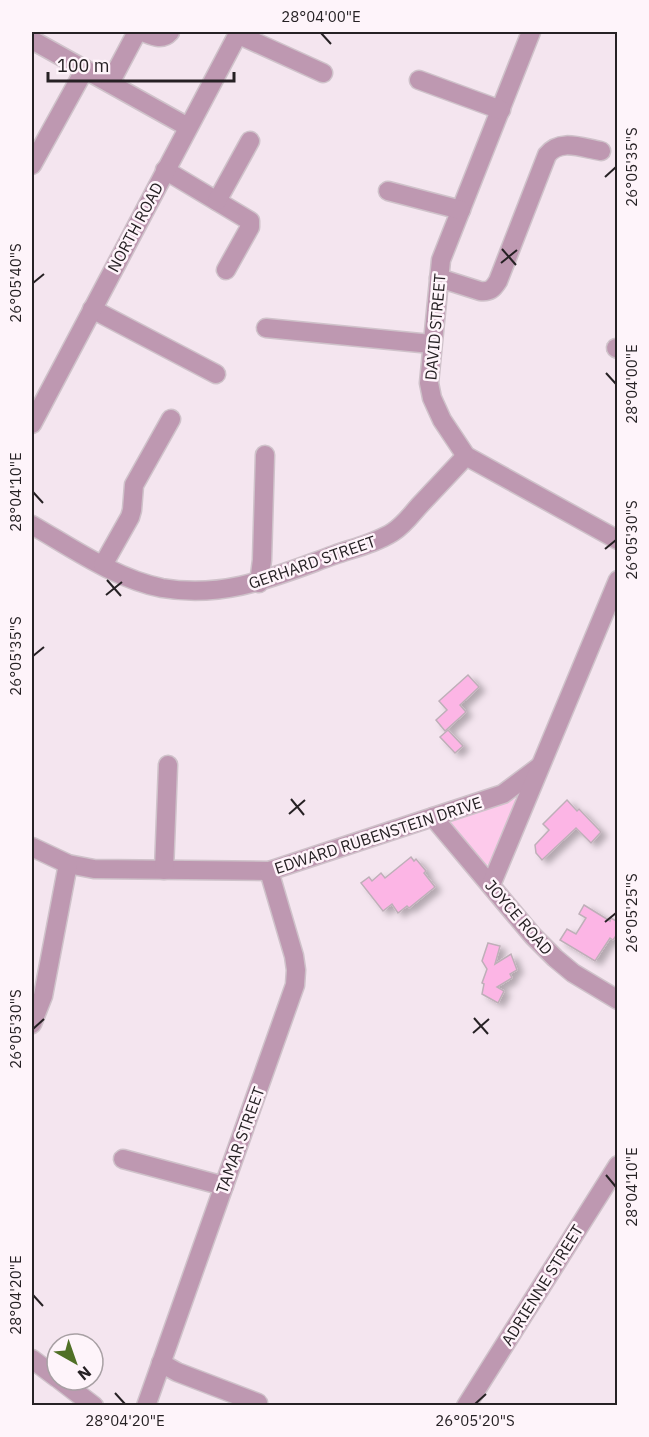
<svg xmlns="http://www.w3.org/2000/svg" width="649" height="1437" font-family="'IBM Plex Sans',sans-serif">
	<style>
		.grass { fill: #fdcaeb }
		.building { fill: #fcb5e5; stroke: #beafb8; stroke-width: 1.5; filter: url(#shadow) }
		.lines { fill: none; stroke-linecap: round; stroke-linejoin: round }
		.minor-casing { stroke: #cfc2ca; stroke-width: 21 }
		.minor { stroke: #be98b1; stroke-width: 18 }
		.ticks { fill: none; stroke: #262124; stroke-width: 2 }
		.labels { text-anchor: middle; stroke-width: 5; stroke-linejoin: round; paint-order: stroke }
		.street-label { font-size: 16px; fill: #262124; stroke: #fef4fa }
		.neatline { fill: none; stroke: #262124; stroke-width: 2 }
		.ticks-label { font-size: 15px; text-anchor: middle; fill: #262124 }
	</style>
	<defs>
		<filter id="shadow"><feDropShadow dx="6" dy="4" stdDeviation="3" flood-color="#0004"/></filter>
	</defs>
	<rect width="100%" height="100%" fill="#f4e5ef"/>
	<!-- grass -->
	<path class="grass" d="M519,798L492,865L484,864L453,827L451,821L457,817Z"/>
	<!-- building -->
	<g class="building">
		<path d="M468,675L479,687L460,705L466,712L445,731L436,720L447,710L439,701Z"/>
		<path d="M448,730L463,746L455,753L440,737Z"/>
		<path d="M567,800L577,811L579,809L601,832L591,843L576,828L542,860L536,853L535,845L549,830L543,824Z"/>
		<path d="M411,857L414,861L416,859L426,871L424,873L435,887L409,908L407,906L398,913L392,904L383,911L361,883L369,877L372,881L381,873L385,878Z"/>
		<path d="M584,905L610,921L611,918L618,922V933L613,940L610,938L595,961L560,940L567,929L576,934L586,918L579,914Z"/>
		<path d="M488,943L500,946L495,964L511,954L517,970L510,974L512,978L497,987L504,991L498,1003L482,994L484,984L482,983L487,969L482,961Z"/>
	</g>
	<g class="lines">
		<defs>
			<g id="minor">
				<path d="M143,32C153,36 162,41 170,32"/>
				<path d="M531,32L441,260L429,383L432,398L442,420L466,456L618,540"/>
				<path d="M237,34L323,73"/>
				<path d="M32,40L188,127"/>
				<path d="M419,80L501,110"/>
				<path d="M110,83L137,32"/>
				<path d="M32,165L85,69"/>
				<path d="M165,170L250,221V227L226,270"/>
				<path d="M388,191L461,210"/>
				<path d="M217,201L250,141"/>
				<path d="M439,278L480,291C490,292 493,289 498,281L547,155C560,138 582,148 601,151"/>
				<path d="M92,309L216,374"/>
				<path d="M266,328L431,344"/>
				<path d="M616,348L618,349"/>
				<path d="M32,424L239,32"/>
				<path d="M32,525C72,548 116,579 162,588C226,599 276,576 334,555C354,548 376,543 393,532C404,525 411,515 419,506C435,489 450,473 466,456"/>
				<path d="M103,565L130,517L132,510L134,485L171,419"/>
				<path d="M259,583L262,560L265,455"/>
				<path d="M433,817L533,936L555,958L573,973L618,1000"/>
				<path d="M32,847L68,864L94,869L269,871L503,794L539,767"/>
				<path d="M164,870L168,765"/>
				<path d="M491,885L618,580"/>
				<path d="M32,1024L43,996L68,864"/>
				<path d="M123,1159L224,1186"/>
				<path d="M32,1359L57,1378"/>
				<path d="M161,1363L177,1372L258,1403"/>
				<path d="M60,1380L94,1406"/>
				<path d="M146,1406L295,985L296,970L294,956L269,871"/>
				<path d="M466,1406L618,1165"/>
			</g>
		</defs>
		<!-- minor casing -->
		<use href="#minor" class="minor-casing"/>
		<!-- minor -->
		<use href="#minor" class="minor"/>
	</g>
	<!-- ticks -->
	<path class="ticks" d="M321,33L331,44M605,177L616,167M502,249L516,265M501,263L517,250M33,283L44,274M606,373L616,384M33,492L43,503M605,549L616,540M107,580L121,596M106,595L122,582M33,656L44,647M291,799L304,815M289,814L305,800M605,922L616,913M474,1018L488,1034M33,1029L44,1019M473,1033L489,1019M606,1175L616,1187M33,1295L43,1306M115,1393L125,1404M475,1404L486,1394"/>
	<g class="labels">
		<!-- street labels -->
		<g class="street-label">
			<text transform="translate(135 227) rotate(-62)" y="6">NORTH ROAD</text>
			<text transform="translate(435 327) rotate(-85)" y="6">DAVID STREET</text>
			<text transform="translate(312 562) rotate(-19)" y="6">GERHARD STREET</text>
			<text transform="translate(378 835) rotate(-18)" y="6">EDWARD RUBENSTEIN DRIVE</text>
			<text transform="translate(519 917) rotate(49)" y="6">JOYCE ROAD</text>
			<text transform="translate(240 1140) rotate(-70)" y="6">TAMAR STREET</text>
			<text transform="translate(542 1285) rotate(-58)" y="6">ADRIENNE STREET</text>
		</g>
	</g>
	<!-- border -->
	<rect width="649" height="1437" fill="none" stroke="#fef4fa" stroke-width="66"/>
	<!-- north arrow -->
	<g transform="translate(75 1362) rotate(140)"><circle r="28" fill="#fef4fa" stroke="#a8a0a4" stroke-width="1.5"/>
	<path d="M0-4.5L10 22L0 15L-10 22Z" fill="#507026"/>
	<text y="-9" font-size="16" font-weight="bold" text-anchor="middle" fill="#262124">N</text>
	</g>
	<!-- scale -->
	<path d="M48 72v9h186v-9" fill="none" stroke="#262124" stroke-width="3"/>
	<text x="57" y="72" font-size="18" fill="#262124" stroke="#fef4fa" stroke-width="4.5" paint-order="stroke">100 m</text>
	<rect x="33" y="33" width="583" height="1371" class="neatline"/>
	<g class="ticks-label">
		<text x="321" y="22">28°04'00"E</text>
		<text transform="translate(632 167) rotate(-90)" y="5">26°05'35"S</text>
		<text transform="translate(16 283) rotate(-90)" y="5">26°05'40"S</text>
		<text transform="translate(632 384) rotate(-90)" y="5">28°04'00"E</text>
		<text transform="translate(16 492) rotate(-90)" y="5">28°04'10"E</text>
		<text transform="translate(632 540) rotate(-90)" y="5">26°05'30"S</text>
		<text transform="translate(16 656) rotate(-90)" y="5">26°05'35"S</text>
		<text transform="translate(632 913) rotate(-90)" y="5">26°05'25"S</text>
		<text transform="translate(16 1029) rotate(-90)" y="5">26°05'30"S</text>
		<text transform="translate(632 1187) rotate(-90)" y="5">28°04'10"E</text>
		<text transform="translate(16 1295) rotate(-90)" y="5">28°04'20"E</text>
		<text x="125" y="1426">28°04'20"E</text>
		<text x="475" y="1426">26°05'20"S</text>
	</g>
</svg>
